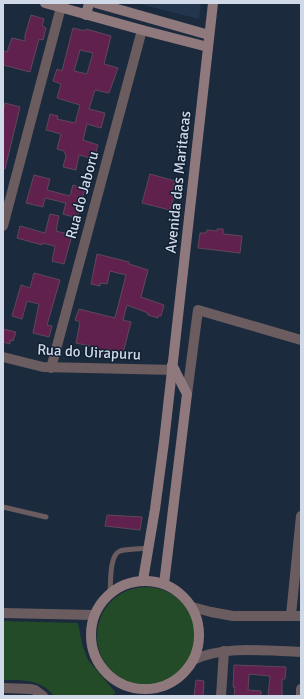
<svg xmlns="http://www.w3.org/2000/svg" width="304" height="699" font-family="Signika,sans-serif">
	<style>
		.built { fill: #24354e }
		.green { fill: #234b27 }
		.building { fill: #60214f; stroke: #604757; fill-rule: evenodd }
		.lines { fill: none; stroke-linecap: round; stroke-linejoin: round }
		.lane { stroke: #6b5d5f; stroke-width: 5 }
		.street { stroke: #6b5d5f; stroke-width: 10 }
		.secondary { stroke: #90797d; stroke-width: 10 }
		.labels { text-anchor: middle; stroke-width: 3; stroke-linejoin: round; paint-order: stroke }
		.street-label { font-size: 15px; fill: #d0d9e7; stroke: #122033 }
	</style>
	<rect width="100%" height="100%" fill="#1c2a3e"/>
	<!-- built -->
	<path class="built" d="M136,3H201L199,19Z"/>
	<!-- green -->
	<g class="green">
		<circle cx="146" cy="636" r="49"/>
		<path d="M3,621L77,623L79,627L82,644L88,660L116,693L113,694V696H54C41,679 22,680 3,680Z"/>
	</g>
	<!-- building -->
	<g class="building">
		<path d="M31,15L44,19L42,26L46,28L43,40L39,39L30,72L3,65V51L7,52L12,38L25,41V35Z"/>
		<path d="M73,28L85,31L86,29L111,36L104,64L118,68L109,93L95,90L89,109L105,113L101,128L87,124L83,140L98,145L94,159L79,155L76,170L63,167L66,156L64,151L57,149L61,134L46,130L50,114L58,116L57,119L75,123L80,105L57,98L61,84L53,81L57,69L62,71ZM80,50L93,53L87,74L74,71Z"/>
		<path d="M5,103L20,107L5,169L3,168V112Z"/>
		<path d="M150,174L175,181L171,196L174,197L170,210L142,203Z"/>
		<path d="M34,175L50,179L47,190L70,196L73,185L85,189L77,218L63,214L66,203L45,198L43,207L26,203Z"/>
		<path d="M50,214L59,216L56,231L72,235L64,264L52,261L55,246L42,243V245L17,238L20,226L45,233Z"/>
		<path d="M217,229H223V234L242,236L240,253L198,248L200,233H206L207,230L217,231Z"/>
		<path d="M97,254L129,262V264L148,270L141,297L164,305L161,316L159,315L158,318L148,315V313L127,305L123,320L131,322L123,353L107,349L104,356L94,354L95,347L76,343L80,322L75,320L79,309L115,318L126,275L110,271L107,284L100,283V286L91,284Z"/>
		<path d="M34,273L60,280L47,325L52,326L49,337L33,333L39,304L27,301L22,319L12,316L21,285L30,288Z"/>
		<path d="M3,329L16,332L13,341L10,340V344L3,342Z"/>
		<path d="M107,515L142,517L140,530L105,526Z"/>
		<path d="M234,665L286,667L285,679H282V696H268L270,676L249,674L248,690L261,691V696H234L235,687H233Z"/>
		<path d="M196,680L204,681L203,696H194Z"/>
	</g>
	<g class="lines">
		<!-- lane -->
		<g class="lane">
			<path d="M3,507L46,517"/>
			<path d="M110,593C111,583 109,555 120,551C127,549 141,549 149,548"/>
		</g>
		<!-- street -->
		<g class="street">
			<path d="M3,226L61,7"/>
			<path d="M3,357L43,367L175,370"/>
			<path d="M51,368L142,30"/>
			<path d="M187,394L198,310L301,340"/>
			<path d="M192,607L211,612L233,616H301"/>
			<path d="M3,613L94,615"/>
			<path d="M291,615L301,516"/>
			<path d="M193,660C225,645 266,651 301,652"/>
			<path d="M3,688L31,689L35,690L43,696"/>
			<path d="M221,696L224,651"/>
			<path d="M301,696V689"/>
		</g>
		<!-- secondary -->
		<g class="secondary">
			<path d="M45,3L142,30L208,47"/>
			<path d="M96,3L209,35"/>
			<path d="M86,15L89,3"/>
			<path d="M143,580L155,509L164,442L213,3"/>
			<circle cx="145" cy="635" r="54"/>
			<path d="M164,584L187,394L172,365"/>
		</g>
	</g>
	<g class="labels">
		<!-- street labels -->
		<g class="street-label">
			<text transform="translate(178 182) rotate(-84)" y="5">Avenida das Maritacas</text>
			<text transform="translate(82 195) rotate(-75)" y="5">Rua do Jaboru</text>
			<text transform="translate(89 352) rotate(3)" y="5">Rua do Uirapuru</text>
		</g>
	</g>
	<!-- border -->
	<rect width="304" height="699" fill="none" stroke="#d0d9e7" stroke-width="8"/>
</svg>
